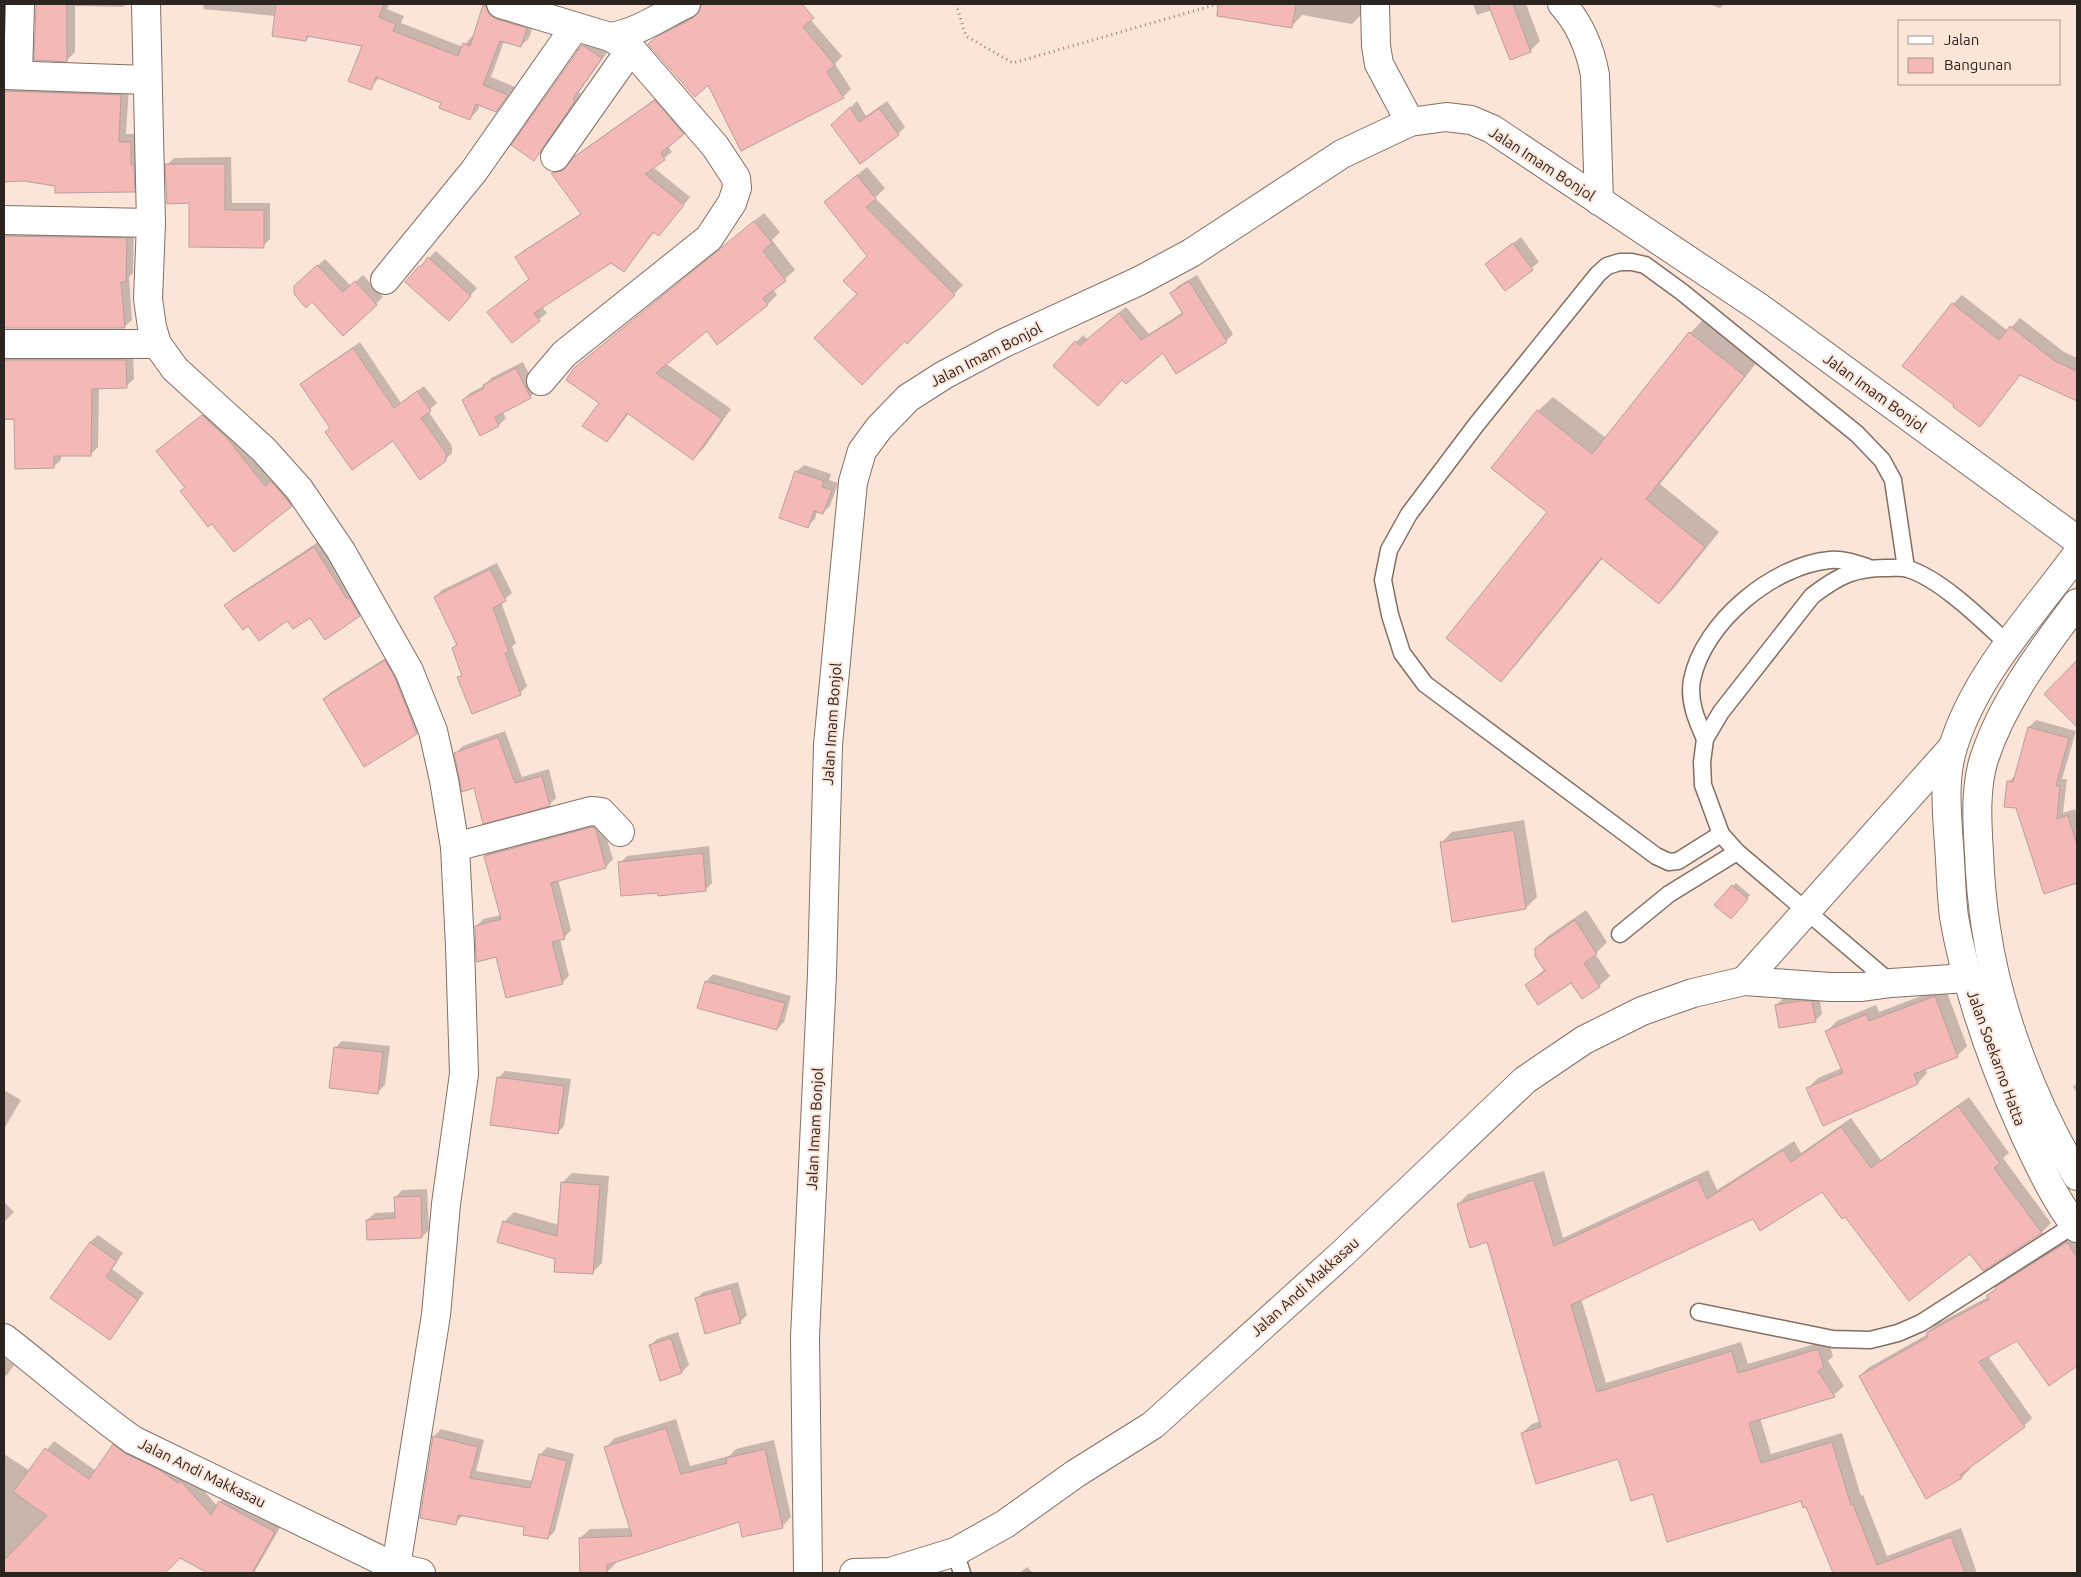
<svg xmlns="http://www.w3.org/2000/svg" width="2081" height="1577" font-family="Ubuntu,sans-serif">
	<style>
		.shadow { fill: #0003 }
		.building { fill: #f4b8b6; stroke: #b99f9e }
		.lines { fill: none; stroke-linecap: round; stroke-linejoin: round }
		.service-casing { stroke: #836f63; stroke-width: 19 }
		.minor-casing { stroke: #836f63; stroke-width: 30 }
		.tertiary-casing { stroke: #836f63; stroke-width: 30 }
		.secondary-casing { stroke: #836f63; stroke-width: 30 }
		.path { stroke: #93837b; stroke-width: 3; stroke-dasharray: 1 4; stroke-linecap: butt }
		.service { stroke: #fff; stroke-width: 16 }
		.minor { stroke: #fff; stroke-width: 28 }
		.tertiary { stroke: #fff; stroke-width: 28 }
		.secondary { stroke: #fff; stroke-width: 28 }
		.labels { text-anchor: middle; stroke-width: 4; stroke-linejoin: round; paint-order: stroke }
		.street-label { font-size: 15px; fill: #2c241f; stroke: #fbe4d8 }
	</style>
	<rect width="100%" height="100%" fill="#fbe4d8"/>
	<!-- shadow -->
	<g class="shadow">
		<path d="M4,4H12L11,50L4,57Z"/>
		<path d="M37,4H127L123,7L75,6V52L67,60L35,59Z"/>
		<path d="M204,4H389L387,9L404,16L401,23L463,47L472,36H474L485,4H496L535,20L529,38L521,46L504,41L491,77L515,87L496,110L480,104L478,110L470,118L442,102L380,77L370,88L364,45L310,36L306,40L276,16L203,9Z"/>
		<path d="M707,4H797L842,56L835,64L851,89L843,97L709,83L658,36L666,30L701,11Z"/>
		<path d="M1244,4H1365L1363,13L1352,24L1302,15L1291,27L1241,19Z"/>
		<path d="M1473,4H1526L1540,41L1530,51L1492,10L1477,15Z"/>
		<path d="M1709,4H1724L1720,8Z"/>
		<path d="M590,38L608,51L579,92L581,94L541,152L534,159L583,46Z"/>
		<path d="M4,80L129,87L126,134H138L142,183L134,191L25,180L4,181Z"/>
		<path d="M662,94L690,126L668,146L672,152L653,167L690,197L666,227L655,231L624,271L611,261L541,306L547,313L512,341L489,312L530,278L517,257L524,250L582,213L553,173L560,166L569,164L583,150Z"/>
		<path d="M857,101L866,116L887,101L905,127L898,134L833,125Z"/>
		<path d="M231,157L232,203H270V239L263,246L191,202L167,165L174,158Z"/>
		<path d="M867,167L885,188L875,198L963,285L907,342L858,294L869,256L835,193Z"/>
		<path d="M764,213L780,232L772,240L795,270L773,289L777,295L768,304L707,329L665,363L731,409L703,449L693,458L629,413L616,431L607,441L600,402L585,359Z"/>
		<path d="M4,225L134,231L133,273L129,277L132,320L124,327H4Z"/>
		<path d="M1521,237L1539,262L1506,289L1487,264Z"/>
		<path d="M436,251L477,288L456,312L420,267Z"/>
		<path d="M325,259L351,286L363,275L383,297L376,304L303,279Z"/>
		<path d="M1197,275L1233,334L1226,341L1164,351L1123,378L1054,366L1083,335L1087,339L1126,307L1149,334L1183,312L1171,293L1178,286Z"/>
		<path d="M1962,295L2008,331L2020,318L2064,352L2077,358V399L2021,374L1980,425L1953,304Z"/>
		<path d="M1705,318L1758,361L1660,484L1719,532L1674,588L1659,603L1603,558L1515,666L1501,681L1549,512L1538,411L1553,397L1606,438L1690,333Z"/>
		<path d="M360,342L401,403L424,386L437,403L428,411L452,446V453L445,460L393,440L331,428L301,384L308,378Z"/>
		<path d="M4,350L133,353L134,379L126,386L99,387L98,447L91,454L61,455V460L53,467L16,420H4Z"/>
		<path d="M523,362L537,390L530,397L502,411L506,418L499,425L481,434L463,400L470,393L484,386L491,378Z"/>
		<path d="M210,409L298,498L291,505L186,487L165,444Z"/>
		<path d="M804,465L831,474L829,480L838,483L830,506L822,513L817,511L815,519L807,526L796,472Z"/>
		<path d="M321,540L366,608L359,615L311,616L249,624L226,605L233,598Z"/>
		<path d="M497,563L512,593L501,602L516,643L512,647L527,686L520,693L459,678L463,674L453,648L457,643L435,597L442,590Z"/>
		<path d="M392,654L424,725L416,733L324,699L331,692Z"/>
		<path d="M2077,661V720L2074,723L2046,694Z"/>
		<path d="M2036,720L2076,731L2062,779H2067L2063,813L2075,809L2077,816V882L2044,892L2008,782L2016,775L2029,727Z"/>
		<path d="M505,731L522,777L549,769L556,798L549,805L474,786L455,754L463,746Z"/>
		<path d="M601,820L613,859L606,867L558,879L571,930L564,938L560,939L569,976L562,983L497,955L476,927L483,919L501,915L485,856L492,849Z"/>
		<path d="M1524,820L1537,897L1526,908L1441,843L1452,832Z"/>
		<path d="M709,846L712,883L705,890L620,863L627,856Z"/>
		<path d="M1736,883L1750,895L1734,914L1733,886Z"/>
		<path d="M1586,910L1607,942L1595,954L1610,976L1599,986L1571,981L1526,985L1545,969L1536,948L1547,937Z"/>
		<path d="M713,974L791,996L784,1022L777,1029L706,982Z"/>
		<path d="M1945,987L1967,1046L1958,1055L1925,1068L1927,1073L1918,1083L1808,1088L1818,1078L1842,1068L1827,1031L1837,1021L1876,1005L1879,1012Z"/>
		<path d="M1807,994L1819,995L1822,1014L1815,1021L1776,1005L1784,998Z"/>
		<path d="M342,1041L390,1046L385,1085L378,1092L335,1048Z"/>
		<path d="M505,1071L571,1079L564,1126L557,1133L498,1078Z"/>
		<path d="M2077,1083V1093L2073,1087Z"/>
		<path d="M4,1090L21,1100L4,1129Z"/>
		<path d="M1969,1097L2009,1153L2003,1158L2051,1223L2042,1232L1983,1270L1970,1252L1845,1216L1823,1190L1753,1217L1581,1298L1606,1383L1741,1342L1748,1364L1828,1340L1833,1356L1828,1361L1844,1386L1834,1395L1760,1418L1771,1454L1842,1433L1861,1496L1863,1495L1887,1556L1961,1528L1977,1573H1834L1807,1505L1801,1499L1654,1492L1619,1457L1522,1433L1532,1424L1540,1421L1487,1241L1458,1204L1468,1194L1544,1171L1563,1238L1708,1170L1717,1190L1794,1141L1801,1153L1851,1118L1881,1160Z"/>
		<path d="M572,1173L609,1176L602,1263L592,1273L556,1258L504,1222L514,1212L559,1225L562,1183Z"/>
		<path d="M427,1189L429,1230L422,1237L367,1220L375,1213L396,1212L395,1198L402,1190Z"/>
		<path d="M4,1202L14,1212L4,1222Z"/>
		<path d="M2075,1234L2077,1237V1364L2049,1384L2018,1339L1988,1356L2032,1418L2024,1426L1968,1467L1970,1469L1961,1478L1860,1376L1868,1368L1928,1334L1927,1333L1935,1325L1988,1297L2005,1279Z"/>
		<path d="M98,1235L123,1253L112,1269L144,1293L110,1338L90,1242Z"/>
		<path d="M738,1282L747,1315L740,1322L696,1299L703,1292Z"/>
		<path d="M678,1332L689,1365L682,1372L650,1346L657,1339Z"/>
		<path d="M4,1358L14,1365L4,1379Z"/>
		<path d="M676,1419L690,1466L729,1456L736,1449L774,1440L791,1517L782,1527L740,1521L616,1560V1563L607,1572L580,1538L590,1529L630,1528L605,1448L615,1438Z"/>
		<path d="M441,1429L484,1440L476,1471L533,1481L540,1455L547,1447L574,1454L555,1531L548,1538L526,1526L463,1515L455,1524L421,1517L434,1436Z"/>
		<path d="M121,1437L190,1474L217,1506L227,1494L282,1524L254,1573H210L180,1557L163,1573L153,1563L143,1573H19L20,1571L4,1561V1454L30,1471L54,1441L96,1471L114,1445Z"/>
		<path d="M1027,1567L1033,1573H1020Z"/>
	</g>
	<!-- building -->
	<g class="building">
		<path d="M36,4H67V62L34,60Z"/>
		<path d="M276,4H384L379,17L396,24L393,31L458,56L463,43L470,46L483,5L486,6L489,14L496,19L527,28L521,47L500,41L483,85L508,95L496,112L476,104L470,120L439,108L441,103L376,77L371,90L348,81L362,46L307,36L306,41L272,36Z"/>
		<path d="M701,4H802L814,18L803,27L835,65L827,72L844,98L741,151L708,85L695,97L648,44L656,37L693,18L699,12Z"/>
		<path d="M1218,4H1296L1292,28L1217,16Z"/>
		<path d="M1488,4H1513L1531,52L1510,60Z"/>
		<path d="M582,45L602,58L573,99L575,101L534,161L511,145Z"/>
		<path d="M4,91L121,95L119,142H131V165H134L135,192L55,193V186L24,181L4,182Z"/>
		<path d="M655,100L684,134L661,153L665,160L645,174L684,205L659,236L653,232L624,272L611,263L534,313L540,321L512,343L487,312L529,279L515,257L581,214L551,173L562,171L574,157Z"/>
		<path d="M850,107L859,122L879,108L899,135L860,164L831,125Z"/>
		<path d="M165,164H225V210H264V248L189,247V203L167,204Z"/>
		<path d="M857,175L876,199L866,207L955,295L907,344L905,341L862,385L814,338L857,294L843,281L867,256L824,202Z"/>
		<path d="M754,221L772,243L763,251L786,281L763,298L768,305L717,345L707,331L656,373L722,419L693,460L627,413L607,442L582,426L599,403L566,380L574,368Z"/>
		<path d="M4,236L127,238L126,282H121L125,328H4Z"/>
		<path d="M1513,243L1533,270L1505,291L1485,264Z"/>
		<path d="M428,257L471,296L449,321L405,282L419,266L421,267Z"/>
		<path d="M317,265L343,292L355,281L377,305L343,336L312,302L306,308L294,294V286Z"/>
		<path d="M1189,281L1227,342L1176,374L1163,353L1126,384L1122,380L1098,406L1053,366L1075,341L1080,345L1119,313L1141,340L1183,314L1170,293Z"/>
		<path d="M1952,303L1999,340L2010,326L2055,361L2077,371V401L2020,375L1980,427L1953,407L1954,405L1902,366Z"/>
		<path d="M1689,332L1745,376L1646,499L1705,547L1659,604L1601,558L1501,682L1446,638L1547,512L1491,468L1537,410L1592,454Z"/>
		<path d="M353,348L394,408L417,391L431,411L421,418L446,453V461L420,480L393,441L352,470L325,432L330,428L300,384Z"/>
		<path d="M4,360H126L127,388L92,389L91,456H54V468L15,469L14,419H4Z"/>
		<path d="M516,368L531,398L495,417L499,426L480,436L462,400L484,388L483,385Z"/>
		<path d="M202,415L227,438L265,486L271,481L292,506L234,552L212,524L208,527L180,491L185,488L156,451Z"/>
		<path d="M795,471L824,481L822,487L832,490L823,514L814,511L808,528L779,518Z"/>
		<path d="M314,547L347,599L349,597L360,616L325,640L310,618L293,629L287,621L259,641L248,626L243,630L224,605Z"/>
		<path d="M490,569L506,601L493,608L509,652L505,653L521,695L472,714L457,677L462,676L452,648L457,645L434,597Z"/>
		<path d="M385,660L395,678L417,734L364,767L323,699Z"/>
		<path d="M2077,660V727L2044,694Z"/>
		<path d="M2028,727L2069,738L2056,786H2060L2057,819L2068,815L2077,845V883L2044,894L2016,808L2004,807L2007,781L2013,782Z"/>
		<path d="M498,737L515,783L542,776L550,806L483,824L474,788L462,792L454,753Z"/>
		<path d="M592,827L596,830L606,868L551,883L565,939L552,942L563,984L506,998L496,957L477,962L476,958L475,926L501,919L484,856Z"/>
		<path d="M1514,830L1526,909L1452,922L1440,842Z"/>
		<path d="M703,853L706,891L658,896V893L621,896L618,862Z"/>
		<path d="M1732,885L1748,899L1731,919L1714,905Z"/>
		<path d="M1575,920L1597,954L1584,963L1600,987L1582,999L1571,983L1538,1005L1525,985L1545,971L1535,956V948Z"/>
		<path d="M705,981L785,1003L777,1030L697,1008Z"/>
		<path d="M1935,996L1958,1057L1914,1074L1918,1084L1823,1126L1806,1088L1843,1073L1825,1031L1867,1014L1869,1021Z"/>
		<path d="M1800,1001H1812L1816,1022L1779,1028L1775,1005Z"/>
		<path d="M334,1047L383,1052L378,1094L329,1088Z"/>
		<path d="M497,1077L564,1086L558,1134L490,1125Z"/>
		<path d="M1958,1106L2000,1163L1994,1168L2042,1233L1983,1271L1970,1254L1909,1301L1845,1217L1842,1219L1822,1192L1760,1231L1753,1219L1571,1305L1597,1392L1732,1351L1738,1373L1818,1349L1824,1367L1818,1371L1835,1397L1749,1423L1761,1463L1832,1442L1851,1505L1853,1504L1877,1565L1951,1537L1965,1573H1833L1806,1507L1803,1508L1801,1501L1667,1542L1653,1494L1631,1501L1618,1459L1536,1484L1521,1433L1541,1427L1487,1242L1470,1248L1457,1204L1534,1180L1554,1246L1698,1179L1707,1199L1783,1150L1791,1162L1841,1127L1871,1168Z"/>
		<path d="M561,1182L600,1185L593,1274L554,1272L555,1259L497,1242L503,1221L557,1236Z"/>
		<path d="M421,1196L422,1238L367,1240L366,1220L395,1218L394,1197Z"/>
		<path d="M90,1242L117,1261L106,1277L138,1300L110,1340L50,1298Z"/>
		<path d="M2067,1242L2077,1257V1366L2049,1386L2017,1341L1979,1362L2025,1427L1960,1475L1962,1478L1926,1499L1859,1376L1928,1337L1926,1333L1989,1299L1986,1296L1996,1289L1995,1287Z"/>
		<path d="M731,1288L741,1323L705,1334L695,1298Z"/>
		<path d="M671,1338L682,1373L660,1381L649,1345Z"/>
		<path d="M666,1428L681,1474L727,1463L726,1458L765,1449L783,1528L742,1537L739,1522L607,1565V1573H580L579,1538L632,1536L604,1447Z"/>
		<path d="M433,1436L478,1447L470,1478L530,1488L539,1454L567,1461L548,1539L523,1535L524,1527L458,1515L456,1525L420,1518Z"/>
		<path d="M113,1444L126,1454L158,1469L178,1483L181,1481L211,1515L219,1501L275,1532L252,1573H208L180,1558L165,1573H4V1560L47,1516L13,1492L45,1448L89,1479Z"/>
	</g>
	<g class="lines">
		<defs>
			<g id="service">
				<path d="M1705,739C1697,721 1688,701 1692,680C1703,623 1773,565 1830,560C1843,559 1855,563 1867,567"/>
				<path d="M1721,834L1678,861L1669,862L1656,856L1425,684L1402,653L1390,615L1383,580L1389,550L1409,514L1476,425L1598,274L1607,266L1620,262H1632L1645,265L1682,292L1857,434L1882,460L1893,480L1906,568"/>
				<path d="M1620,934L1669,894L1737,852"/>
				<path d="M1891,983L1737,852L1721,834L1703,785L1702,762L1705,739L1721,712L1812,596C1838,576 1855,567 1889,568C1895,568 1902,567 1908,569C1941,579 1982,620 2008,644"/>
				<path d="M1699,1312L1833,1339L1870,1340L1898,1333L1921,1323L2077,1223"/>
				<path d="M955,1552L962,1573"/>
			</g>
			<g id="minor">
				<path d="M146,4L151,223L148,299L152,327L157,344L175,369L264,450L299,489L341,551L409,671L433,731L444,780L455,847L460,946L464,1074L446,1204L436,1315L395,1573"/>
				<path d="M501,4L610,37C637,33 661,16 686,4"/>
				<path d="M1375,4L1376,46L1379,64L1410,122"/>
				<path d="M1562,4C1580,24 1590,48 1595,75L1599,201"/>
				<path d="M4,75L147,80"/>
				<path d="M18,75L20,4"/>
				<path d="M555,157L631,49"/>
				<path d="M4,220L151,223"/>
				<path d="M385,280L474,171L575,27"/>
				<path d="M4,344H157"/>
				<path d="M541,381L564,354L709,238L732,203L737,188L736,178L715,146L631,49L610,37"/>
				<path d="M455,847L591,811L601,812L620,832"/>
				<path d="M808,1573L805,1337L822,974L828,745L853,482L862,451L879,428L908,398L944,375L1004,343L1139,281L1191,253L1342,154L1410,122L1446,117L1471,120L1492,129L1760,308L2077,540"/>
			</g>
			<g id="tertiary">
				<path d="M1744,981L1952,748"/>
				<path d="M4,1338C47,1371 88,1408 133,1440L395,1567L421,1573"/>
				<path d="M854,1573L890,1572L955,1552L1005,1524L1075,1474L1153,1425L1342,1254L1525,1080L1584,1040L1642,1011L1693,993L1744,981L1830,987H1862L1891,983L1967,978L1989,982"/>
			</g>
			<g id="secondary">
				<path d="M2077,554C2032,616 1976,673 1953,747C1943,779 1947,813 1949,845C1951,869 1951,894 1954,917C1967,992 1993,1064 2024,1133C2039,1165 2055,1200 2077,1228"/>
				<path d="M2077,603C2041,651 2003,701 1984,759C1975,788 1977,822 1979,853C1980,878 1982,903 1986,928C1998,1012 2034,1104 2077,1176"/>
			</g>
		</defs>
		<!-- service casing -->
		<use href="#service" class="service-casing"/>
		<!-- minor casing -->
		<use href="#minor" class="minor-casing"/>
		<!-- tertiary casing -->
		<use href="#tertiary" class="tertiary-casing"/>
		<!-- secondary casing -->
		<use href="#secondary" class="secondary-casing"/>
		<!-- path -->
		<path class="path" d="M956,4L966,36L1013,63L1218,4"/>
		<!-- service -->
		<use href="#service" class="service"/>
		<!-- minor -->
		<use href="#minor" class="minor"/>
		<!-- tertiary -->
		<use href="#tertiary" class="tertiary"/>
		<!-- secondary -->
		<use href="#secondary" class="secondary"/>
	</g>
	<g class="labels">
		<!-- street labels -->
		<g class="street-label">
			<text transform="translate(1542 164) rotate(33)" y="5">Jalan Imam Bonjol</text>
			<text transform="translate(986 355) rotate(-27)" y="5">Jalan Imam Bonjol</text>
			<text transform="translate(1875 393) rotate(36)" y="5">Jalan Imam Bonjol</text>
			<text transform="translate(832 724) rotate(-86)" y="5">Jalan Imam Bonjol</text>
			<text transform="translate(1996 1058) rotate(70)" y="5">Jalan Soekarno Hatta</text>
			<text transform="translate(815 1129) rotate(-87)" y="5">Jalan Imam Bonjol</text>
			<text transform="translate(1305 1287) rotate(-42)" y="5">Jalan Andi Makkasau</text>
			<text transform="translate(202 1473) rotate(26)" y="5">Jalan Andi Makkasau</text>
		</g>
	</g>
	<!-- border -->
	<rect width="2081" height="1577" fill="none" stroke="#2c241f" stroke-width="10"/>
	<!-- legend -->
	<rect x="1898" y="20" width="162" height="65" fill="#fbe4d8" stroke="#a8978e"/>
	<rect x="1908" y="36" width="25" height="8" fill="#ffffff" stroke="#a8978e"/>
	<text x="1944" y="45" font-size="15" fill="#2c241f">Jalan</text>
	<rect x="1908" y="58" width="25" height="15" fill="#f4b8b6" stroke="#a8978e"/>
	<text x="1944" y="70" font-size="15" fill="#2c241f">Bangunan</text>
</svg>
